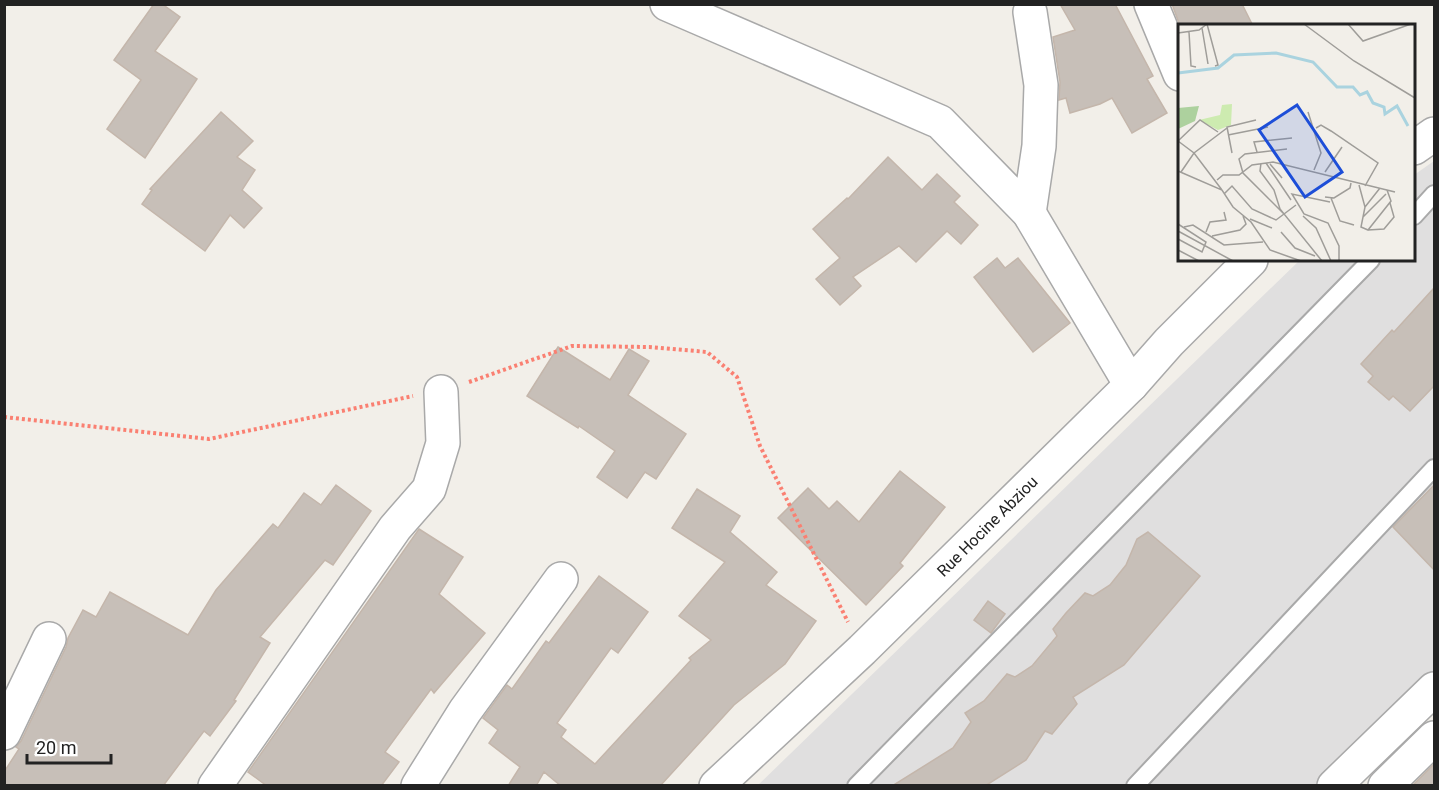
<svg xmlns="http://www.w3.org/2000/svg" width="1439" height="790" font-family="Roboto,sans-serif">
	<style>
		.residential { fill: #e0dfdf }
		.building { fill: #c7bfb8; stroke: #c4b6ab; stroke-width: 1.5 }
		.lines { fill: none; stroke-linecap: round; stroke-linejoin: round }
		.lane-casing { stroke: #a9a9a9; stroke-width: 20 }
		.street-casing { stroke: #a9a9a9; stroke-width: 36 }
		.path { stroke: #fa8072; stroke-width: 4; stroke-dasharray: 3 3; stroke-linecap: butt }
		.lane { stroke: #fff; stroke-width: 16 }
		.street { stroke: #fff; stroke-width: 33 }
		.labels { text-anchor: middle; stroke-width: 5; stroke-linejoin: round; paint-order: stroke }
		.street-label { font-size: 16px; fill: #222; stroke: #fff }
		.inset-river { fill: none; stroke: #aad3df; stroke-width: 3 }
		.inset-road { fill: none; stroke: #9f9d99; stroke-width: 1.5 }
		.view { fill: #1d4ed8; fill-opacity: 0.15; stroke: #1d4ed8; stroke-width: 3 }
		.inset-edge { fill: none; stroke: #222; stroke-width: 3 }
	</style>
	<rect width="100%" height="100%" fill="#f2efe9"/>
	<!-- residential -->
	<path class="residential" d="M1434,161V709L1359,785L757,786L1300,260H1414V175Z"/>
	<!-- building -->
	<g class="building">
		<path d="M154,4H162L180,17L155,51L197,79L145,158L107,129L141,80L114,60Z"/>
		<path d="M1060,4H1115L1153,76L1147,79L1167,113L1132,133L1112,98L1100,104L1070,113L1066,98L1059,100L1060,82L1053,37L1075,30Z"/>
		<path d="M1172,4H1242L1253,26H1180Z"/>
		<path d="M221,112L253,141L237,157L255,170L242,190L262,208L244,228L230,215L205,251L142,204L152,190L150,189Z"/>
		<path d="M888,157L922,190L937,174L960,196L954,202L978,225L961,244L947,231L916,262L899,246L853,277L861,286L840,305L816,279L840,258L813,229L847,198L848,199Z"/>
		<path d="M997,258L1005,268L1018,258L1070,323L1033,352L974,277Z"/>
		<path d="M1434,288V386L1410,411L1393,396L1389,400L1368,382L1373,376L1361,364L1392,330L1394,332Z"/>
		<path d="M558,347L610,380L629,349L649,361L628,395L686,434L656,479L645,472L627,498L597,477L615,451L579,426L578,428L527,396Z"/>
		<path d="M900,471L945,507L900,563L903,566L866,605L778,518L808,488L829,509L837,501L859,522Z"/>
		<path d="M336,485L371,511L333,565L325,560L260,637L270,643L234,700L236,701L210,736L204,731L163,786H4V772L19,749L16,747L21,741L66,647L68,638L83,610L96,617L110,592L188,635L216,590L273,524L278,528L304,493L321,505Z"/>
		<path d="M1434,485V570L1393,527Z"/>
		<path d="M697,489L740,516L730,532L777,572L766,585L816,621L785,664L734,705L660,786H561L544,772L536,786H508L520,767L489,743L498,730L483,718L507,685L512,689L546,641L549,643L599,576L648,612L618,653L611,648L557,723L566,730L561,737L595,764L691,660L689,658L711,640L679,616L725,562L672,528Z"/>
		<path d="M419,529L463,557L439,594L485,633L434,693L431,689L385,752L399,762L381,786H267L248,772Z"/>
		<path d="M1148,532L1200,576L1124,665L1073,697L1077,704L1052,734L1045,731L1026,760L985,786H892L953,748L971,722L965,713L984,701L1007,674L1015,677L1032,666L1057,636L1053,629L1066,613L1085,593L1093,596L1110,585L1126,565L1137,539Z"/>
		<path d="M988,601L1005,614L991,633L974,620Z"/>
		<path d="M1434,764V786H1412Z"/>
	</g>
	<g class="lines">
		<defs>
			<g id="lane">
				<path d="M1414,216L1434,194"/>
				<path d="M856,786L1371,260"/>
				<path d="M1135,786L1434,468"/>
			</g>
			<g id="street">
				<path d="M667,4L940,122L1029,213L1131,385"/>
				<path d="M1151,4L1180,74"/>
				<path d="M1414,148L1434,134"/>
				<path d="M1029,213L1039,146L1041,85L1030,12"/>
				<path d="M4,733L49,639"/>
				<path d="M215,786L395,528L429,489L443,443L441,392"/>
				<path d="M418,786L465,711L561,579"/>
				<path d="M716,786L862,650L1131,385L1169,342L1251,260"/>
				<path d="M1334,786L1434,689"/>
				<path d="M1385,786L1434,738"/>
			</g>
		</defs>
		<!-- lane casing -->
		<use href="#lane" class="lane-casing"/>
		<!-- street casing -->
		<use href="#street" class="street-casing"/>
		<!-- path -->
		<g class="path">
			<path d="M469,382L572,346L649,347L707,352L737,377L760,446L848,622"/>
			<path d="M4,417L209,439L413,396"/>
		</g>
		<!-- lane -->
		<use href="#lane" class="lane"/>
		<!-- street -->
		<use href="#street" class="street"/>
	</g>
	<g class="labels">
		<!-- street labels -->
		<g class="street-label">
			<text transform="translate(987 526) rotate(-45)" y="6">Rue Hocine Abziou</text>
		</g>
	</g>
	<!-- overview -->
	<g transform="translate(1178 24)">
		<rect width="237" height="237" fill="#f2efe9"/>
		<path d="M54,80L53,101L40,106L21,96L42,91L44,81Z" fill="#cdebb0"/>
		<path d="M21,82L17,97L0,105V84Z" fill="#add19e"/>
		<path class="inset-river" d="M0,49L40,44L56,31L98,29L135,38L159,63H175L182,71L189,68L195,79L206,83L207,90L219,82L230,102"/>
		<path class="inset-road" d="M29,0L40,41L37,42M126,0L176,37L237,74M170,0L185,17L233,0M24,4L30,40M11,8L13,42L18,43M0,9L21,6L29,0M130,88L143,129L136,146M138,104L143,101L153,107L200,139L187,162M50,111L90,103M0,117L16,129L44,166M0,117L22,96L40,108M79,128L76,118L114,114M54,129L49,103L78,96M83,139L82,147L96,166L102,185L144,237M88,139L113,176M92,140L104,154M0,147L44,166L55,183L73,198L92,226L123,237M3,148L16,129L49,104M147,148L164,123M39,156L45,151H61L74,141L95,138L217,168M181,161L187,183L183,203L190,206L213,177L209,166M46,170L54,162L74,185L98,196L118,181M147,173L156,174L172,164L173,159M153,174L162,197L176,201M152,178L114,170L126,190L150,199L161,222V237M187,183L202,164M107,191L65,149L61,135L67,130L109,125M125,192L138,204L153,237M185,193L208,170M72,195L94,204M0,200L28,218L24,228L0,215M6,203L15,201L46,221L85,218M190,206L206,205L216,193L212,179M0,207L55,237M28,208L32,198L48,196L46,188M103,208L117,224L137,232M34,212L62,206L68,200L65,192M0,226L21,237"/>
		<path class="view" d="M119,81L164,148L127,173L81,106Z"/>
		<rect width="237" height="237" class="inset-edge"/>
	</g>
	<!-- border -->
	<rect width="1439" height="790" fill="none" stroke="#222222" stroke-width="12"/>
	<!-- scale -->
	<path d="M27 754v9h84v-9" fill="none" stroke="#222222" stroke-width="3"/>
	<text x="36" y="754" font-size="18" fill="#222222" stroke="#ffffff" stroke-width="4.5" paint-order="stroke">20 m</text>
</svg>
